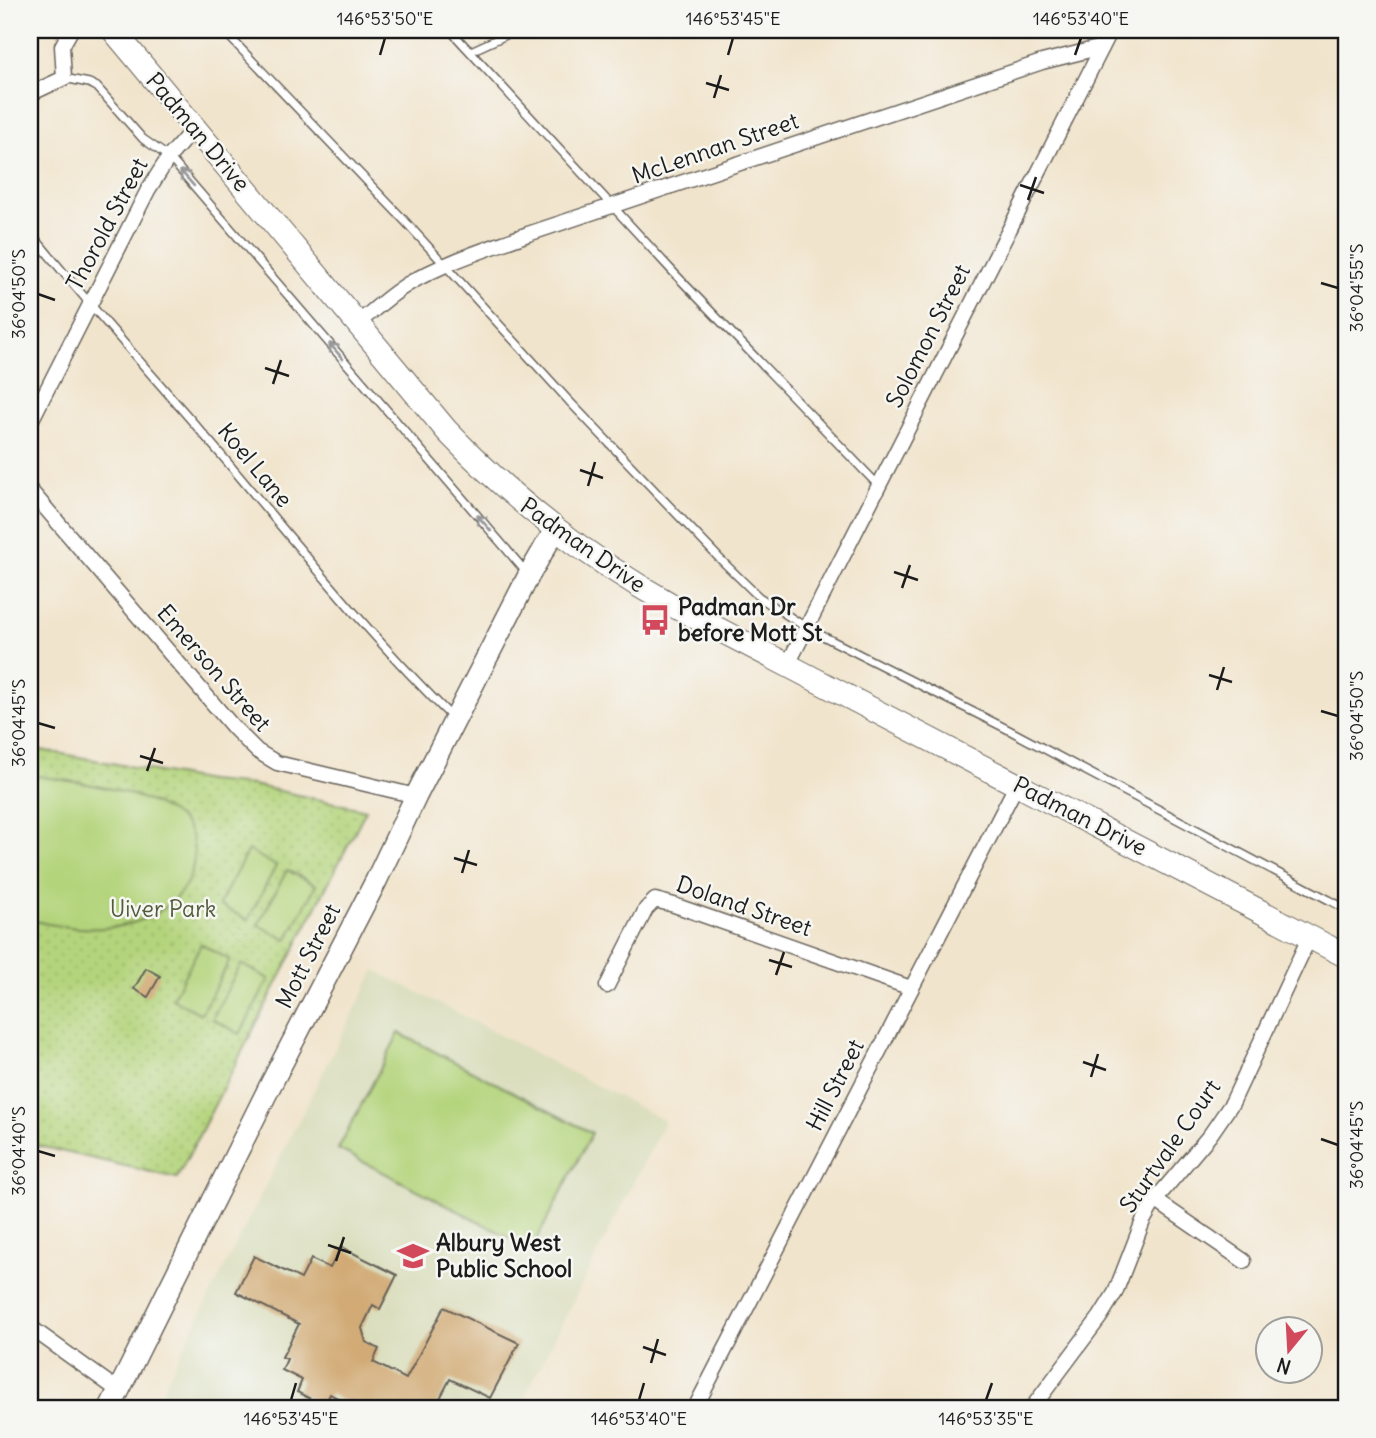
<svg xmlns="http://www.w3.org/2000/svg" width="1376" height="1438" font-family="Delius,sans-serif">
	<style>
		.built { fill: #dadebd }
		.green { fill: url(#green-dots); stroke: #68784c; stroke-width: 2 }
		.pitch { fill: #b4d47b; stroke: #68784c; stroke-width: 2 }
		.building { fill: #d1aa74 }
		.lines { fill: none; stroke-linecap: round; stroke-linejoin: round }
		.lane-casing { stroke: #67625a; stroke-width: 10 }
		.street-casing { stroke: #67625a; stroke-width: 17 }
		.secondary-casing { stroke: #67625a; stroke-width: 24 }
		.primary-casing { stroke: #67625a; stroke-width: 25 }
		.lane { stroke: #fff; stroke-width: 7 }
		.street { stroke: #fff; stroke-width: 14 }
		.secondary { stroke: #fff; stroke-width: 21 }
		.primary { stroke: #fff; stroke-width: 23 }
		.oneway { stroke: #999 }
		.ticks { fill: none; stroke: #1c1c1c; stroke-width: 2.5 }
		.labels { text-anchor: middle; stroke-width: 5; stroke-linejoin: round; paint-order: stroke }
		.street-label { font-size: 23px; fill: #1c1c1c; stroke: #f6f6f2 }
		.poi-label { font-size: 23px; font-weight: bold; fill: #1c1c1c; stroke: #f6f6f2; text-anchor: start }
		.park-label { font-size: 23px; fill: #515c3d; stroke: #f6f6f2 }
		.neatline { fill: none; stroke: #1c1c1c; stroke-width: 2.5 }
		.ticks-label { font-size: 18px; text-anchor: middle; fill: #1c1c1c }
	</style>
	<defs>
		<pattern id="green-dots" width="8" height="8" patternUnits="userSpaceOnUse" patternTransform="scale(1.75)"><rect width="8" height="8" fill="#b4d47b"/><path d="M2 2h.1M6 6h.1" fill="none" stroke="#9ab56a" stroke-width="1.8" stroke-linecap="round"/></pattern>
	</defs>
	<rect width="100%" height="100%" fill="#f6f6f2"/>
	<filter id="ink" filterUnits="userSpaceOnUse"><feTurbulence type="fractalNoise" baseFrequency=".0143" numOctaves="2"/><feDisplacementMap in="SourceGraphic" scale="14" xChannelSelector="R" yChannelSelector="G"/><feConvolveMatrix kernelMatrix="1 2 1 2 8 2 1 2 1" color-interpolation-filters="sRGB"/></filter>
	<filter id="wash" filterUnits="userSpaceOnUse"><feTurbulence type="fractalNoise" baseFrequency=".00686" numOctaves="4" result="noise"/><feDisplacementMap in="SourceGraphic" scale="28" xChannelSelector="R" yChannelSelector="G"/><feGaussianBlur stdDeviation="1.57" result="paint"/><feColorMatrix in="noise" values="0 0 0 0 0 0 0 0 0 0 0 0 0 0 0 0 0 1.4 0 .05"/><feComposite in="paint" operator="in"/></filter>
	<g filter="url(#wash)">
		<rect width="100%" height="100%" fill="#f1e4cc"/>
		<!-- built -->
		<path class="built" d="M375,970L665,1121L519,1408H192L161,1392Z"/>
		<!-- green -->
		<path class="green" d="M30,748L208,781L253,785L366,810L177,1178L30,1144Z"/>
		<!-- pitch -->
		<g class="pitch">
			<path d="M30,775C75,782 135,788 173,814C188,823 194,837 194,854C194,892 160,917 125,925C95,932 59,927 30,920Z"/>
			<path d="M248,850L276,866L248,920L219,905Z"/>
			<path d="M287,870L316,885L287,940L258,925Z"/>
			<path d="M201,944L230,960L201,1014L172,999Z"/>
			<path d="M241,964L269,979L240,1034L212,1019Z"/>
			<path d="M399,1033L592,1133L532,1249L338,1149Z"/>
		</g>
		<g id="blocks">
			<!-- building -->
			<g class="building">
				<path d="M146,968L160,976L148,997L134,989Z"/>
				<path d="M341,1247L397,1275L380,1309L373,1305L362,1328L366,1342L379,1349L373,1362L406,1379L444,1307L519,1343L490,1398L450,1379L435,1408H357L330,1394L324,1406L297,1392L302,1380L282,1370L287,1359L282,1357L299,1324L236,1292L254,1256L301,1279L311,1259L330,1268Z"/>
			</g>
		</g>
	</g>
	<g filter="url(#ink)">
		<use href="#blocks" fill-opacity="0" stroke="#67625a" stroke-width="2"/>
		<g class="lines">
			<defs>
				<g id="lane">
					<path d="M223,30L403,219L569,401L719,558L759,597L807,628L1007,729L1346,909"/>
					<path d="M450,30L675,274L878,485"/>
					<path d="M471,51L517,30"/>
					<path d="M64,78L89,83L97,87L143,139L169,157L526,572"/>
					<path d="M30,232C92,309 159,382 223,457C298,546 371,638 454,719"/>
				</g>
				<g id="street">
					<path d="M30,94L64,78L62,46L71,30"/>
					<path d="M357,324C374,310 390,295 408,284C445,262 488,249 528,234L1042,62L1102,47"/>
					<path d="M30,423L148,190L169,157L195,127"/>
					<path d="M30,490L234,728L257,751L277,763L416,796"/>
					<path d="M788,664L1111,30"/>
					<path d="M607,986L646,909L655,900L674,905L911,988"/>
					<path d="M1155,1200L1244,1261"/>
					<path d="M30,1327L119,1391"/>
					<path d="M695,1408L1017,784"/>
					<path d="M1032,1408L1100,1317L1115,1293L1143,1221L1155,1200L1210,1135L1232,1103L1310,936"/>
				</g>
				<path id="secondary" d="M110,1408L270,1086L376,881L416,796L529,575L555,530"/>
				<path id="primary" d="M113,30L447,431C515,502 585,556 670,604L1346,956"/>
			</defs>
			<!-- lane casing -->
			<use href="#lane" class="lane-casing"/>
			<!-- street casing -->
			<use href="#street" class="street-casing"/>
			<!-- secondary casing -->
			<use href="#secondary" class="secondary-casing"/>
			<!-- primary casing -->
			<use href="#primary" class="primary-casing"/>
			<!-- lane -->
			<use href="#lane" class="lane"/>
			<!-- street -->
			<use href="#street" class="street"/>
			<!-- secondary -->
			<use href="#secondary" class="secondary"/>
			<!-- primary -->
			<use href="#primary" class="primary"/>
		</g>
		<!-- one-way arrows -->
		<defs><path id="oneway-shaft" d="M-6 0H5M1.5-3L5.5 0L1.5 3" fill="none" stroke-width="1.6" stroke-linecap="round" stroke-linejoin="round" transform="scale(1.75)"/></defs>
		<g class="oneway">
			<use href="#oneway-shaft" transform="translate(187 178) rotate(-131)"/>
			<use href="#oneway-shaft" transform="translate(336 351) rotate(-131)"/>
			<use href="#oneway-shaft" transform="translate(484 523) rotate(-131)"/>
		</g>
	</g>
	<!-- ticks -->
	<path class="ticks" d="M380,55L385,38M728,55L733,38M1075,55L1081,38M706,83L729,90M714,98L721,75M1020,185L1044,193M1028,200L1036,177M1321,283L1338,288M38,294L55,300M265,368L289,376M273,384L281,360M580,470L603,478M588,486L595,462M894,572L918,580M902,588L910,565M1209,675L1232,682M1217,690L1224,667M1321,711L1338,716M38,723L55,728M140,756L163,763M147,771L155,748M454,858L477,865M462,873L469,850M769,960L792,967M776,975L784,952M1083,1062L1106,1070M1091,1077L1098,1054M1321,1139L1338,1145M38,1151L55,1156M328,1245L351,1253M336,1261L344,1237M643,1347L666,1355M651,1363L658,1339M291,1400L296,1383M639,1400L644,1383M986,1400L992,1383"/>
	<!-- icons -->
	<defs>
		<symbol id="bus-bare" viewBox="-9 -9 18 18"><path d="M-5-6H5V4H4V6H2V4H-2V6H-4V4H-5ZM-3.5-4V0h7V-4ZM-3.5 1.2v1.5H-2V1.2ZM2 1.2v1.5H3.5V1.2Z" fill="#d1495b" stroke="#f6f6f2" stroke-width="2.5" paint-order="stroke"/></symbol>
		<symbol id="school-bare" viewBox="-9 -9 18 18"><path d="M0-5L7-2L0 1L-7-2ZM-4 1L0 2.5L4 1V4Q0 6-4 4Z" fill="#d1495b" stroke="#f6f6f2" stroke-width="2.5" paint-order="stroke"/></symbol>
	</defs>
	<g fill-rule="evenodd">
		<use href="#bus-bare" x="633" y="598" width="44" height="44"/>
		<use href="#school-bare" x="391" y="1234" width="44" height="44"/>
	</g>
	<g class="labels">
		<!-- street labels -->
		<g class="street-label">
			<text transform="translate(198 132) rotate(50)" y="8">Padman Drive</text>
			<text transform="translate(715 148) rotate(-19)" y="8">McLennan Street</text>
			<text transform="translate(107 224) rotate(-62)" y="8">Thorold Street</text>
			<text transform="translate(928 336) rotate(-63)" y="8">Solomon Street</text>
			<text transform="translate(255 465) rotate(50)" y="8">Koel Lane</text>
			<text transform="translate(583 545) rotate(35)" y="8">Padman Drive</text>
			<text transform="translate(214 668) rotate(49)" y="8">Emerson Street</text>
			<text transform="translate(1080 816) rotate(27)" y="8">Padman Drive</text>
			<text transform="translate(744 906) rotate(19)" y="8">Doland Street</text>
			<text transform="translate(308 956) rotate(-63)" y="8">Mott Street</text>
			<text transform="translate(835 1085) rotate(-63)" y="8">Hill Street</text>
			<text transform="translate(1170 1146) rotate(-55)" y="8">Sturtvale Court</text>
		</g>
		<!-- poi labels -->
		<g class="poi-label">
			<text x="678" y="615">Padman Dr<tspan x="678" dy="26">before Mott St</tspan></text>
			<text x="436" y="1251">Albury West<tspan x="436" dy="26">Public School</tspan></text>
		</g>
		<!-- park labels -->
		<g class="park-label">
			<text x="163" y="917">Uiver Park</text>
		</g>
	</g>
	<!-- margin -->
	<rect width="1376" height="1438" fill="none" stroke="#f6f6f2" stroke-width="77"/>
	<!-- north arrow -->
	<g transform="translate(1289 1350) rotate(198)"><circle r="33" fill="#f6f6f2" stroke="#9f9f9c" stroke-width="2"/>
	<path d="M0-5L12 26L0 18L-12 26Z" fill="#d1495b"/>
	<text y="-10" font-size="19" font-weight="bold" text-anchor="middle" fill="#1c1c1c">N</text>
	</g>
	<rect x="38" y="38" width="1300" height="1362" class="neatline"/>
	<g class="ticks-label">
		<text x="385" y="25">146°53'50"E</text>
		<text x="733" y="25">146°53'45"E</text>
		<text x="1081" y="25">146°53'40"E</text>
		<text transform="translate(1357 288) rotate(-90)" y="6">36°04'55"S</text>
		<text transform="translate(19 294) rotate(-90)" y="6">36°04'50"S</text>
		<text transform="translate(1357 716) rotate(-90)" y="6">36°04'50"S</text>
		<text transform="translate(19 723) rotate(-90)" y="6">36°04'45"S</text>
		<text transform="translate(1357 1145) rotate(-90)" y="6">36°04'45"S</text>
		<text transform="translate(19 1151) rotate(-90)" y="6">36°04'40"S</text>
		<text x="291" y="1425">146°53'45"E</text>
		<text x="639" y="1425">146°53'40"E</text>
		<text x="986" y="1425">146°53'35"E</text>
	</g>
</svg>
